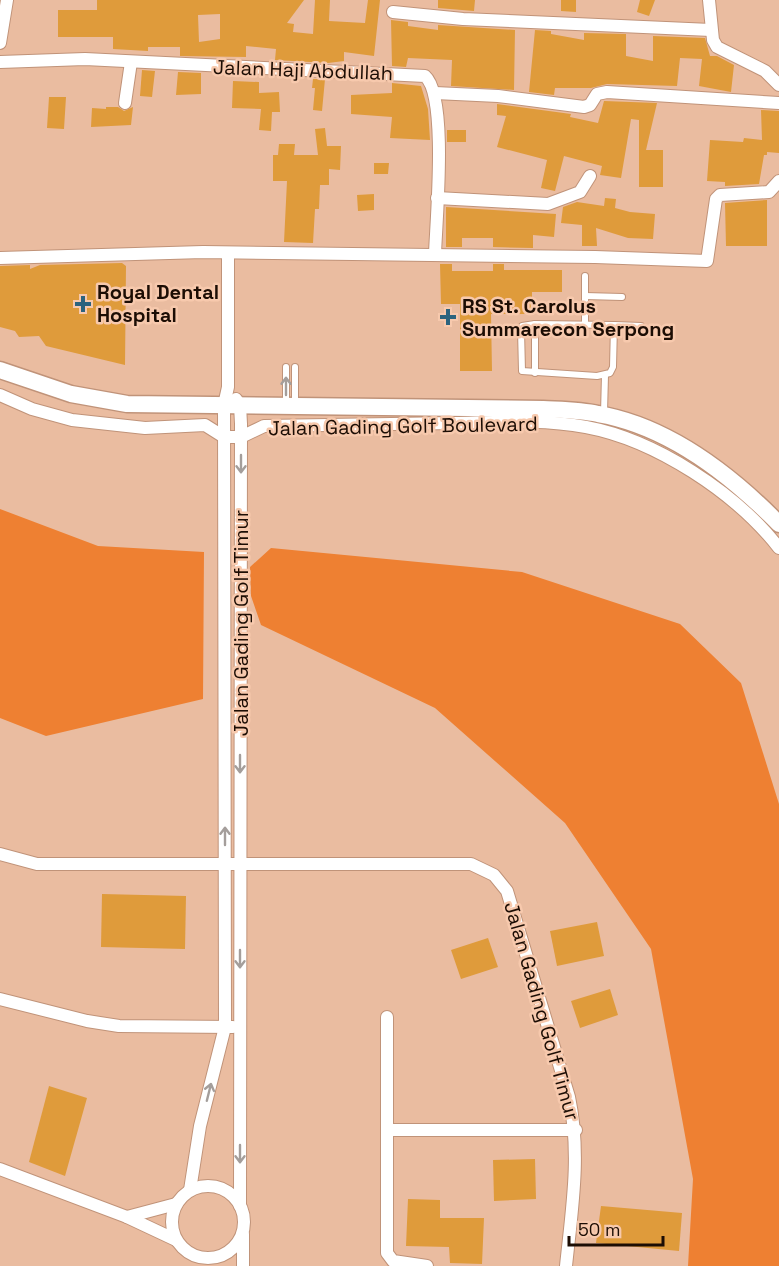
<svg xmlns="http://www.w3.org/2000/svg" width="779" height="1266" font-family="'Space Grotesk',sans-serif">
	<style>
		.green { fill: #ee8032 }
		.building { fill: #df9b3b; fill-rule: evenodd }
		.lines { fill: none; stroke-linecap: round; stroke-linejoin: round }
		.service-casing { stroke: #c09379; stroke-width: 8 }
		.minor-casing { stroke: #c09379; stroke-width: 14 }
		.secondary-casing { stroke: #c09379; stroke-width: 19 }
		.service { stroke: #fff; stroke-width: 6 }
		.minor { stroke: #fff; stroke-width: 12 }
		.secondary { stroke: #fff; stroke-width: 16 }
		.oneway { stroke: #a49e9b }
		.poi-dot { fill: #2c637e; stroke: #f7c9ad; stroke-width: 2 }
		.labels { text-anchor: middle; stroke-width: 5; stroke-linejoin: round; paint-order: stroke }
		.street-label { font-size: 20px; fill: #1c0d04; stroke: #f7c9ad }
		.poi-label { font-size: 20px; font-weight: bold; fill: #1c0d04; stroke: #f7c9ad; text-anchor: start }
	</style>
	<rect width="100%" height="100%" fill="#eabca0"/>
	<!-- green -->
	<g class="green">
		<path d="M0,509L98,546L204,552L203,699L46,736L0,718Z"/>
		<path d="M271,548L522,572L680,624L741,683L779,804V1266H688L693,1179L651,949L565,823L435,708L261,625L251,596L250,567Z"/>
	</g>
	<!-- building -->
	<g class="building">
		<path d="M97,0H304L287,23L294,24L293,32L313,34L315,0H330L329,21L365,23L368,0H380L374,56L344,52V61L328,63L275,60L276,49L246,46V57L180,56V47H148V51L113,49V37H58V10H97ZM220,14V39L199,42L198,15Z"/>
		<path d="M438,0H475L474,11L438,8Z"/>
		<path d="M561,0H576V12L561,11Z"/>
		<path d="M640,0H655L649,16L637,12Z"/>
		<path d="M391,20L408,22V26L438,30V25L515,30L514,90L451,86L452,60L408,58L406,67L392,66Z"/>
		<path d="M535,30L551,31V34L584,40V33L626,34V56L653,61V36L705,38L710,56H717L734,65L731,92L699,86L702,59L680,58L677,86L607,84L591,88H555L554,95L529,92Z"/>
		<path d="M142,70L155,71L152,97L140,96Z"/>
		<path d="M178,72L201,73V94L176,95Z"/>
		<path d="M313,79H325L322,111L313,110L315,88H312Z"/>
		<path d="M233,81L259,82V93L279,92L280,112H272L271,131L259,130L261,109L232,108Z"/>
		<path d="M392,83L421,86L428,109L430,140L390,138L392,117L351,114V95L392,93Z"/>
		<path d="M49,97H66L64,129L47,128Z"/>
		<path d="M604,101L657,103L646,150H663V187H639V120L631,119L621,178L600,175L602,166L564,156L555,191L541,188L547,160L497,147L506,116L497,115V104L571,114L570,117L598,123Z"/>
		<path d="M106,107H118L124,111L133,107L131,125L91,127L92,108L106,109Z"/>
		<path d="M761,110L779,111V153L767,152V155H764L759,184L725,186V182L707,181L710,140L743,142L744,138L762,140Z"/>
		<path d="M325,128L327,146H341L340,170L329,169V185H320L319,209H315L313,243L284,242L287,181H273V155H278L279,144H295L294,155H318L315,129Z"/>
		<rect x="447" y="130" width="19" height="12"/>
		<path d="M374,163H389L388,174H374Z"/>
		<path d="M374,194V210L358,211L357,195Z"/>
		<path d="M605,198L616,199L615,208L630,212L655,214L653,239L628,238L596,228L597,246H582V225L561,223L563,207L577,202L604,206Z"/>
		<path d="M767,200V246H726L725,203Z"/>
		<path d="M446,207L556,214L554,237L533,235V248L493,247V238H462V247H446Z"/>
		<path d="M122,263L126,266L125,365L46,346L39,336L19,337L15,331L0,327V266L30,265V269L40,265Z"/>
		<path d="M440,264H452V271H493V264H504V270H562V292H532V314H491L492,371H460V304H441Z"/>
		<path d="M102,894L186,896L185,949L101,947Z"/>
		<path d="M597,922L604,956L557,966L550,931Z"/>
		<path d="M488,938L498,967L461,979L451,950Z"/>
		<path d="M610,989L618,1015L580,1028L571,1001Z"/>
		<path d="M49,1086L87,1098L65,1176L29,1162Z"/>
		<path d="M535,1159L536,1199L494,1201L493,1160Z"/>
		<path d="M408,1199L440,1200V1218H484L482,1264L450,1263L449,1247L406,1246Z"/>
		<path d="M601,1206L682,1213L679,1251L596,1243Z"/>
	</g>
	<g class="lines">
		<defs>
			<g id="service">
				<path d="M585,276V325"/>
				<path d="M585,296L622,297"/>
				<path d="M535,324L614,325L613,367L610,373L597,376L522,371L521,330L522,326Z"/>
				<path d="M614,325L641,326"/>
				<path d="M286,367V405"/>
				<path d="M295,367V405"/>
				<path d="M535,373V324"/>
				<path d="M604,413L605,375"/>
			</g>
			<g id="minor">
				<path d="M709,0L713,40L717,47L765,71L779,85"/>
				<path d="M393,12L463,19L711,30"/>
				<path d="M0,43L7,0"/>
				<path d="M0,62L85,59L425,76C448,96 436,221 435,254"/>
				<path d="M435,93L498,96L584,107L590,105L597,94L607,92L779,103"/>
				<path d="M125,103L131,62"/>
				<path d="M437,198L548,204L580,192L590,176"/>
				<path d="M0,258L203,252L595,257L707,261L716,199L720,195L769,192L779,181"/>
				<path d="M0,395L32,409L72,420L145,428L205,425L224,437H241L264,426C328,425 391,424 455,423C498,422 543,419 586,427C656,440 736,493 779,548"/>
				<path d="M236,399L240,405L241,424L240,1206"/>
				<path d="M0,854L37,864H471L494,875L507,891L569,1097C581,1154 572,1208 566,1266"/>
				<path d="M0,999L87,1021L119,1026L233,1027"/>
				<path d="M387,1017V1253L393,1261L427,1266"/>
				<path d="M387,1130H576"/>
				<path d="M0,1169L127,1217L176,1240"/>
				<circle cx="208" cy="1222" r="36"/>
				<path d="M190,1190L200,1126L225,1027L224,405L228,387V253"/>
				<path d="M127,1217L176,1204"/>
				<path d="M243,1266V1234"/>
			</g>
			<path id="secondary" d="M0,370L71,394L127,404L543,409C561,410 580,410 598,414C668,426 730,474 779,524"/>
		</defs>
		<!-- service casing -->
		<use href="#service" class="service-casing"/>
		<!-- minor casing -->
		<use href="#minor" class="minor-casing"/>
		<!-- secondary casing -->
		<use href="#secondary" class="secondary-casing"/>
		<!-- service -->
		<use href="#service" class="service"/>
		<!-- minor -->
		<use href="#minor" class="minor"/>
		<!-- secondary -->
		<use href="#secondary" class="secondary"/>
	</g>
	<!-- one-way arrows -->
	<defs><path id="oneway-shaft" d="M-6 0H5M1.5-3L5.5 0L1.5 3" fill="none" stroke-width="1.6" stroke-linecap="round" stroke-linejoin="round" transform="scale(1.5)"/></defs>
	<g class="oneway">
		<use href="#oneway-shaft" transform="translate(286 386) rotate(-90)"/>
		<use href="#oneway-shaft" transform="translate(241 464) rotate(90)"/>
		<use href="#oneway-shaft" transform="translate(240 764) rotate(90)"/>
		<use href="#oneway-shaft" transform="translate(225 836) rotate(-90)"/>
		<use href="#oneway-shaft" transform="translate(240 959) rotate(90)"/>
		<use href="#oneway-shaft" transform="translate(209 1092) rotate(-76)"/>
		<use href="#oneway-shaft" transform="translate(240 1154) rotate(90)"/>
	</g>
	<!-- markers -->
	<g class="poi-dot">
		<path d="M80 295h6v6h6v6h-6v6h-6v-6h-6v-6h6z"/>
		<path d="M445 308h6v6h6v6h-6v6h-6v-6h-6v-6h6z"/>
	</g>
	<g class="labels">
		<!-- street labels -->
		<g class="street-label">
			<text transform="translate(303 70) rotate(2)" y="7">Jalan Haji Abdullah</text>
			<text transform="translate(403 426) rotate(-1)" y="7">Jalan Gading Golf Boulevard</text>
			<text transform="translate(241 623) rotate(-90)" y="7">Jalan Gading Golf Timur</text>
			<text transform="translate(542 1011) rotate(74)" y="7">Jalan Gading Golf Timur</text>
		</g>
		<!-- poi labels -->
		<g class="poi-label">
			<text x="97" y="299">Royal Dental<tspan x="97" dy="23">Hospital</tspan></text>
			<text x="462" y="313">RS St. Carolus<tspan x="462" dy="23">Summarecon Serpong</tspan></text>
		</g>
	</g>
	<!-- scale -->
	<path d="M569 1236v9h94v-9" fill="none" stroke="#1c0d04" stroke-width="3"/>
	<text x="578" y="1236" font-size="18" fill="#1c0d04" stroke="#f7c9ad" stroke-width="4.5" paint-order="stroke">50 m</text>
</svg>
